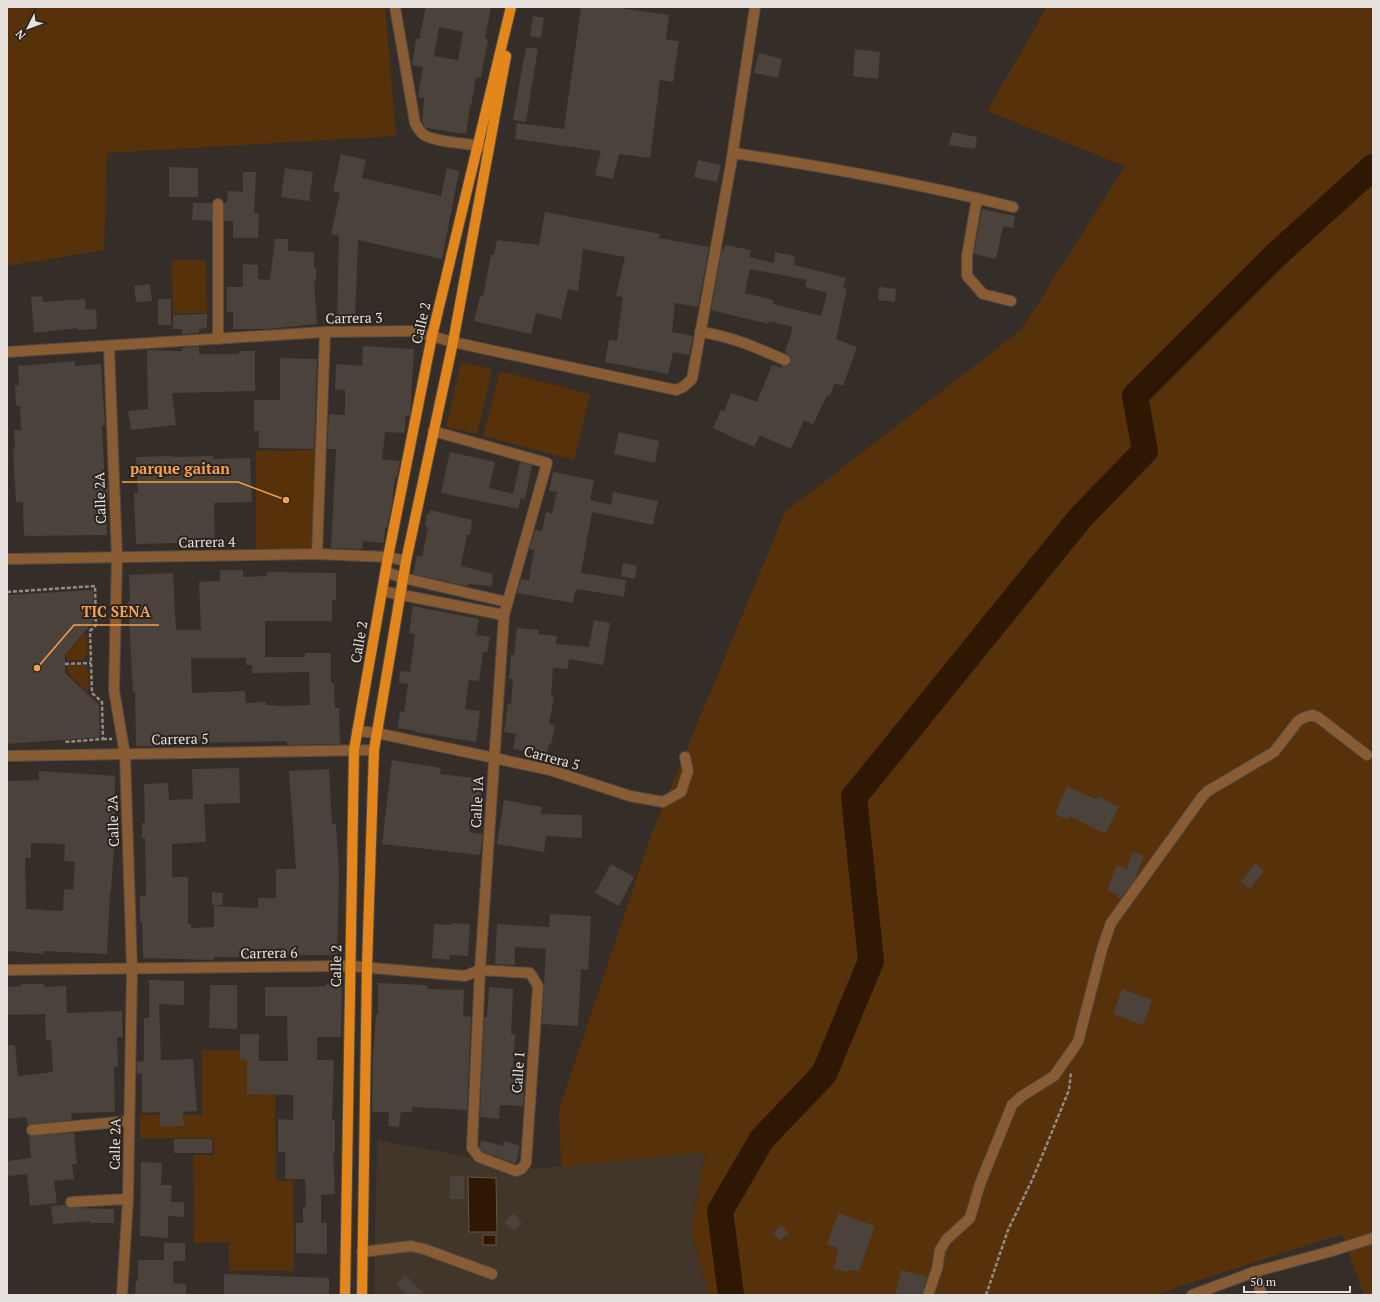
<svg xmlns="http://www.w3.org/2000/svg" width="1380" height="1302" font-family="'PT Serif',serif">
	<style>
		.built { fill: #42362b }
		.green { fill: #56310a }
		.water { fill: #2f1803; stroke: #665444 }
		.lines { fill: none; stroke-linecap: round; stroke-linejoin: round }
		.river { stroke: #2f1803; stroke-width: 26 }
		.building { fill: #4a423b; fill-rule: evenodd }
		.minor-casing { stroke: #514a44; stroke-width: 12 }
		.major-casing { stroke: #514a44; stroke-width: 12 }
		.path { stroke: #928c87; stroke-width: 2.5; stroke-dasharray: 4 2; stroke-linecap: butt }
		.minor { stroke: #8a5c33; stroke-width: 10 }
		.major { stroke: #e3861c; stroke-width: 10 }
		.labels { text-anchor: middle; stroke-width: 4; stroke-linejoin: round; paint-order: stroke }
		.street-label { font-size: 14px; fill: #e6e1dd; stroke: #2b231d }
		.leader { fill: none; stroke: #f8a04b; stroke-width: 1.5 }
		.callout-dot { fill: #f8a04b; stroke: #2b231d; stroke-width: 1.5 }
		.callout-label { font-size: 15px; text-anchor: middle; font-weight: bold; fill: #f8a04b; stroke: #2b231d; stroke-width: 4; stroke-linejoin: round; paint-order: stroke }
	</style>
	<rect width="100%" height="100%" fill="#352d27"/>
	<!-- built -->
	<path class="built" d="M377,1140L533,1169L705,1152L691,1231L709,1295H374Z"/>
	<!-- green -->
	<g class="green">
		<path d="M7,7H385L396,136L107,153L104,250L7,266Z"/>
		<path d="M1047,7H1373V1295H1364L1342,1234L1154,1295H709L691,1231L705,1152L561,1167L559,1109L652,833L785,512L1021,330L1125,166L987,111Z"/>
		<path d="M172,260H206L207,313H173Z"/>
		<path d="M461,362L492,369L477,434L446,427Z"/>
		<path d="M500,371L590,394L574,460L483,436Z"/>
		<path d="M315,450L317,550H256V451Z"/>
		<path d="M86,632L88,652L83,660L67,661L66,655Z"/>
		<path d="M68,665H84L89,672L88,693L68,673Z"/>
		<path d="M202,1050H248L275,1087L276,1181H293L294,1271H229V1242L194,1243L193,1155H214V1138H140V1115H202Z"/>
	</g>
	<!-- water -->
	<g class="water">
		<path d="M1373,164V173L1353,191L1350,187Z"/>
		<path d="M468,1177L496,1178L497,1232H469Z"/>
		<rect x="483" y="1235" width="13" height="10"/>
	</g>
	<g class="lines">
		<!-- river -->
		<path class="river" d="M731,1295L720,1211L762,1139L824,1074L871,961L854,797L1081,517L1145,451L1135,396L1277,254L1373,167"/>
	</g>
	<!-- building -->
	<g class="building">
		<path d="M426,7H491L485,39H488L481,78L476,77L471,106H470L466,134L426,128L422,122L424,98L418,97L423,67L412,65L416,39H419ZM439,27L463,32L458,60L434,56Z"/>
		<path d="M581,7H620L619,8L669,15L666,40L679,41L673,82L660,80L650,158L619,154L613,179L595,175L601,151L515,139L517,123L564,129Z"/>
		<path d="M533,16L544,18L541,38L530,36Z"/>
		<path d="M526,47L538,49L526,122L513,120Z"/>
		<path d="M855,49L880,52L878,79L853,76Z"/>
		<path d="M759,53L782,59L778,78L754,73Z"/>
		<path d="M952,132L977,137L975,149L949,145Z"/>
		<path d="M341,154L366,160L362,178L441,196L447,168L459,171L442,259L358,240L355,320H337L339,236L331,234L340,193L333,191Z"/>
		<path d="M698,160L721,165L717,182L694,177Z"/>
		<path d="M169,167L198,168V197H169Z"/>
		<path d="M285,168L313,172L309,201L281,197Z"/>
		<path d="M243,172H256L254,213H259L258,238H233V221H224V203H227L228,191L243,192Z"/>
		<path d="M193,203H212V221L192,220Z"/>
		<path d="M982,209L1015,216L1013,228L1003,226L996,259L974,254Z"/>
		<path d="M545,212L660,234L659,238L709,247L698,307L675,303L672,332L693,336L689,355L673,352L668,374L605,362L609,340L617,341L623,297L616,296L625,257L583,249L578,291L568,289L561,319L536,313L531,334L474,321L480,296H483L491,255H494L497,240L539,245Z"/>
		<path d="M275,239H288V251L314,252V267H316V281H314L317,324L269,329H233V312H227V287H243V264L258,265V279L270,280Z"/>
		<path d="M725,245L751,250L749,257L774,263L775,252L795,256L794,265L846,278L843,288L847,289L836,339L857,347L843,386L835,383L830,396L827,395L813,425L804,420L791,449L760,435L754,447L713,428L721,410L724,412L731,393L757,402L772,365L781,368V365L786,366L789,365L791,360L790,356L785,353L793,327L769,321L768,324L711,310L722,249H724ZM750,269L807,280L805,287L827,293L821,316L773,304V300L745,293Z"/>
		<path d="M150,284L152,301L136,302L134,286Z"/>
		<path d="M879,287L896,289L895,302L878,300Z"/>
		<path d="M42,296L43,302L85,299L86,310L96,309L97,329L77,330V328L34,333L31,297Z"/>
		<rect x="158" y="299" width="13" height="26"/>
		<path d="M207,314V328L199,329V333L182,334V329H173V315Z"/>
		<path d="M199,346V354H239V351H255V391L172,393L176,425L131,430L128,411L148,409L147,350L182,351V348Z"/>
		<path d="M363,346L414,349L410,415L409,416H405V433L385,432L382,459L400,461L397,478L395,477L392,504L387,528H385L384,543L363,541L362,549L331,548L336,449H327L329,414L345,415V390L335,389L336,364L362,366Z"/>
		<path d="M280,358L317,359L314,449L259,448V431H254V400H280Z"/>
		<path d="M75,361V366L101,364L105,426H102L105,487H108V501H106L107,535L24,536L23,502H16L13,449H15L14,430H21L20,406H16L15,386L19,385L18,366Z"/>
		<path d="M619,432L659,441L655,463L614,454Z"/>
		<path d="M450,452L495,462L489,488L513,494L520,462L532,465L525,499L521,498L518,509L441,493Z"/>
		<path d="M173,456V457L213,456V459L250,458L252,502L214,503L215,542L136,544L134,493H138L136,457Z"/>
		<path d="M553,472L594,480L590,500L611,505L613,492L658,501L653,525L592,512L581,573L626,580L624,597L578,589L575,591L573,603L517,593L521,579L529,580L534,550L529,549L535,530L542,531L546,512L552,513L557,492L549,491Z"/>
		<path d="M430,510L472,520L470,535H467L461,566L493,574L492,586L468,584L467,586L413,574L417,555L422,557L428,527L425,526L427,513L430,514Z"/>
		<path d="M623,563L637,566L635,579L621,576Z"/>
		<path d="M220,570H243V577L267,576V572L336,573V600H332V621H265V657H305V653H331V683H334L335,708H339L340,744L287,745V741L191,743L192,746H136L135,691H133L128,601H130L129,575L173,573L176,630H201L199,582L220,581ZM191,658H246V665H252V673L309,672L310,705L284,706L266,705V702L246,703L245,691L192,693Z"/>
		<path d="M93,590L94,621L65,655V673L99,705L100,737L7,744V595Z"/>
		<path d="M413,606L479,619L476,635L490,637L487,653L483,652L479,681L469,680L465,709L480,711L476,742L415,732L416,731L398,728L400,711L404,712L408,684L399,683L400,671L410,672L415,634L409,633Z"/>
		<path d="M594,620L610,623L603,665L569,659L568,669L553,668L551,696L554,697L549,724L555,725L551,744H549L546,756L513,749L516,734L504,732L508,703L511,704L513,679H509L511,655H514L517,628L539,630L538,634L557,636L556,644L589,647Z"/>
		<path d="M392,760L441,768L440,774L483,779L480,808L471,807L469,832L483,834L480,855L382,844Z"/>
		<path d="M239,768L240,803L204,804L206,842L172,844V877H188V924H191V928L214,927V906L258,908V898H276V869H296L289,771L329,769L332,824H336L339,875L337,955H282L283,958L214,957V960L143,958L142,922H140V896H146L145,838H142V823H145L144,784L168,783L169,800L193,799L192,769Z"/>
		<path d="M39,771L115,776L114,848L111,891H110L107,954L43,951V954L7,951V781L39,780ZM31,843L65,844L64,861L75,862L73,890L64,889L63,910L61,911L26,909L25,858H31Z"/>
		<path d="M1067,786L1096,799L1098,796L1119,807L1105,834L1070,816L1068,820L1055,814Z"/>
		<path d="M504,800L542,807L541,814L582,815V838L546,836L544,852L497,844Z"/>
		<path d="M1132,852L1144,856L1134,881L1120,899L1117,898L1118,895L1107,890L1117,865L1127,869Z"/>
		<path d="M1255,863L1264,870L1250,889L1241,882Z"/>
		<path d="M611,864L634,877L619,906L595,893Z"/>
		<path d="M212,892L223,893L222,905H212Z"/>
		<path d="M550,914L591,916L588,970L581,969L578,1026L542,1024L546,949L515,947V965L495,964L497,924L549,927Z"/>
		<path d="M452,923L470,924L468,956L450,955L449,960L432,958L434,924L452,925Z"/>
		<path d="M149,980L184,981V1005L159,1004L161,1060L193,1059L197,1111L183,1112L184,1126L160,1127V1112L142,1113V1073L137,1074V1062L144,1061V1018H149Z"/>
		<path d="M378,983L427,985V989L464,990L463,1016L471,1017L467,1110L412,1107V1112H401L399,1127L388,1126L389,1112H372L373,1054L376,1014H378Z"/>
		<path d="M21,984H44V987L66,986L67,1013L122,1011L123,1037H117L118,1067H114L115,1112L71,1113L72,1120L31,1124L28,1125L26,1117L7,1119V1045H15L18,1076L53,1072L51,1040H46L45,1014L7,1015V987L21,986Z"/>
		<path d="M326,984H342L341,1037H317V1060H334L332,1120H335V1153H333L335,1194L321,1195V1223H327V1254L296,1253V1223H303V1207H306L305,1179H285V1152H278V1119L293,1120V1095L247,1094V1060L240,1059V1034H259V1061H288L287,1016H265V987H310L326,986Z"/>
		<path d="M210,985H237V1029L209,1028Z"/>
		<path d="M489,987L513,989L511,1034H515L513,1077L525,1078L523,1106L500,1105L499,1119L480,1117L484,1017H487Z"/>
		<path d="M1122,989L1152,1000L1143,1025L1113,1014Z"/>
		<path d="M74,1133L77,1164H72L74,1179L54,1181L57,1203L30,1206L27,1174L8,1176L7,1161L31,1158L29,1135Z"/>
		<rect x="174" y="1139" width="38" height="14"/>
		<path d="M481,1140L503,1146L504,1141L520,1146L516,1164L483,1152L479,1147Z"/>
		<path d="M141,1162L162,1163L161,1185H172L171,1202H184V1217L168,1216V1238L140,1236Z"/>
		<rect x="450" y="1176" width="14" height="23"/>
		<path d="M65,1205L71,1208L114,1209V1223H90V1221L53,1224L51,1206Z"/>
		<path d="M513,1213L522,1223L514,1231L504,1222Z"/>
		<path d="M838,1213L875,1226L859,1271L848,1270V1272L834,1269L838,1248L827,1244Z"/>
		<path d="M781,1225L789,1233L780,1241L773,1233Z"/>
		<path d="M164,1243H185V1261H173V1283L186,1284V1295H135L136,1281H138V1260H164Z"/>
		<path d="M901,1270L927,1277L922,1295H895Z"/>
		<path d="M224,1274L329,1278V1295H224Z"/>
		<path d="M406,1275L425,1295H406L396,1284Z"/>
	</g>
	<g class="lines">
		<defs>
			<g id="minor">
				<path d="M395,7L415,123C417,127 420,132 424,135C437,143 472,143 489,148"/>
				<path d="M733,153C827,167 920,184 1013,207"/>
				<path d="M977,198L967,256V276L983,294L1011,301"/>
				<path d="M700,332C731,336 757,348 785,360"/>
				<path d="M218,339V204"/>
				<path d="M109,347L117,557L114,690L125,755L132,969L128,1199L122,1295"/>
				<path d="M7,352L325,332L413,331L453,342L676,390L683,387L692,379L731,164L755,7"/>
				<path d="M317,554L325,332"/>
				<path d="M7,559L317,554L388,557L406,561"/>
				<path d="M386,572L403,578L507,602"/>
				<path d="M382,591L504,615"/>
				<path d="M357,731L377,733L550,770L630,796L663,802L681,792L688,771L685,757"/>
				<path d="M7,756L374,750"/>
				<path d="M7,970L350,966L465,976L480,970L530,973L538,986L526,1163L521,1169L516,1171L479,1157L472,1148L480,970L504,615L547,463L433,431"/>
				<path d="M32,1130L129,1121"/>
				<path d="M71,1202L128,1199"/>
				<path d="M362,1252L411,1246L424,1249L492,1274"/>
				<path d="M1254,1272L1262,1295"/>
				<path d="M928,1295L937,1269L940,1250L946,1240L970,1218L980,1184L1012,1105L1022,1096L1054,1076L1078,1042L1102,949L1111,923L1202,797L1208,791L1274,752L1298,721L1305,717L1313,715L1319,718L1367,755"/>
				<path d="M1192,1295L1254,1272L1332,1251L1373,1238"/>
			</g>
			<g id="major">
				<path d="M345,1295L354,750L388,557L432,336L511,7"/>
				<path d="M362,1295L367,966L374,750L406,561L453,342L506,56"/>
			</g>
		</defs>
		<!-- minor casing -->
		<use href="#minor" class="minor-casing"/>
		<!-- major casing -->
		<use href="#major" class="major-casing"/>
		<!-- path -->
		<g class="path">
			<path d="M7,592L95,586L96,625L90,631L92,693L102,702L103,739L64,742"/>
			<path d="M65,664L91,663"/>
			<path d="M103,739H112"/>
			<path d="M986,1295L1008,1230L1033,1178L1069,1090L1071,1072"/>
		</g>
		<!-- minor -->
		<use href="#minor" class="minor"/>
		<!-- major -->
		<use href="#major" class="major"/>
	</g>
	<g class="labels">
		<!-- street labels -->
		<g class="street-label">
			<text transform="translate(354 318) rotate(-1)" y="5">Carrera 3</text>
			<text transform="translate(421 323) rotate(-77)" y="5">Calle 2</text>
			<text transform="translate(100 498) rotate(-92)" y="5">Calle 2A</text>
			<text transform="translate(207 542) rotate(-1)" y="5">Carrera 4</text>
			<text transform="translate(359 642) rotate(-80)" y="5">Calle 2</text>
			<text transform="translate(180 739) rotate(-1)" y="5">Carrera 5</text>
			<text transform="translate(552 758) rotate(15)" y="5">Carrera 5</text>
			<text transform="translate(477 802) rotate(-87)" y="5">Calle 1A</text>
			<text transform="translate(113 821) rotate(-92)" y="5">Calle 2A</text>
			<text transform="translate(269 953) rotate(-1)" y="5">Carrera 6</text>
			<text transform="translate(336 966) rotate(-89)" y="5">Calle 2</text>
			<text transform="translate(518 1072) rotate(-86)" y="5">Calle 1</text>
			<text transform="translate(115 1144) rotate(-89)" y="5">Calle 2A</text>
		</g>
	</g>
	<!-- callouts -->
	<path class="leader" d="M286 500L238 482H122M37 668L74 625H159"/>
	<g class="callout-dot">
		<circle cx="286" cy="500" r="4"/>
		<circle cx="37" cy="668" r="4"/>
	</g>
	<g class="callout-label">
		<text x="180" y="474">parque gaitan</text>
		<text x="116" y="617">TIC SENA</text>
	</g>
	<!-- border -->
	<rect width="1380" height="1302" fill="none" stroke="#e6e1dd" stroke-width="16"/>
	<!-- north arrow -->
	<g transform="translate(28 28) rotate(228)" stroke="#2b231d" stroke-width="3" paint-order="stroke">
	<path d="M0-3L7 15L0 10L-7 15Z" fill="#e6e1dd"/>
	<text y="-6" font-size="11" font-weight="bold" text-anchor="middle" fill="#e6e1dd">N</text>
	</g>
	<!-- scale -->
	<path d="M1244 1286v6h106v-6" fill="none" stroke="#e6e1dd" stroke-width="2"/>
	<text x="1250" y="1286" font-size="12" fill="#e6e1dd" stroke="#2b231d" stroke-width="3" paint-order="stroke">50 m</text>
</svg>
